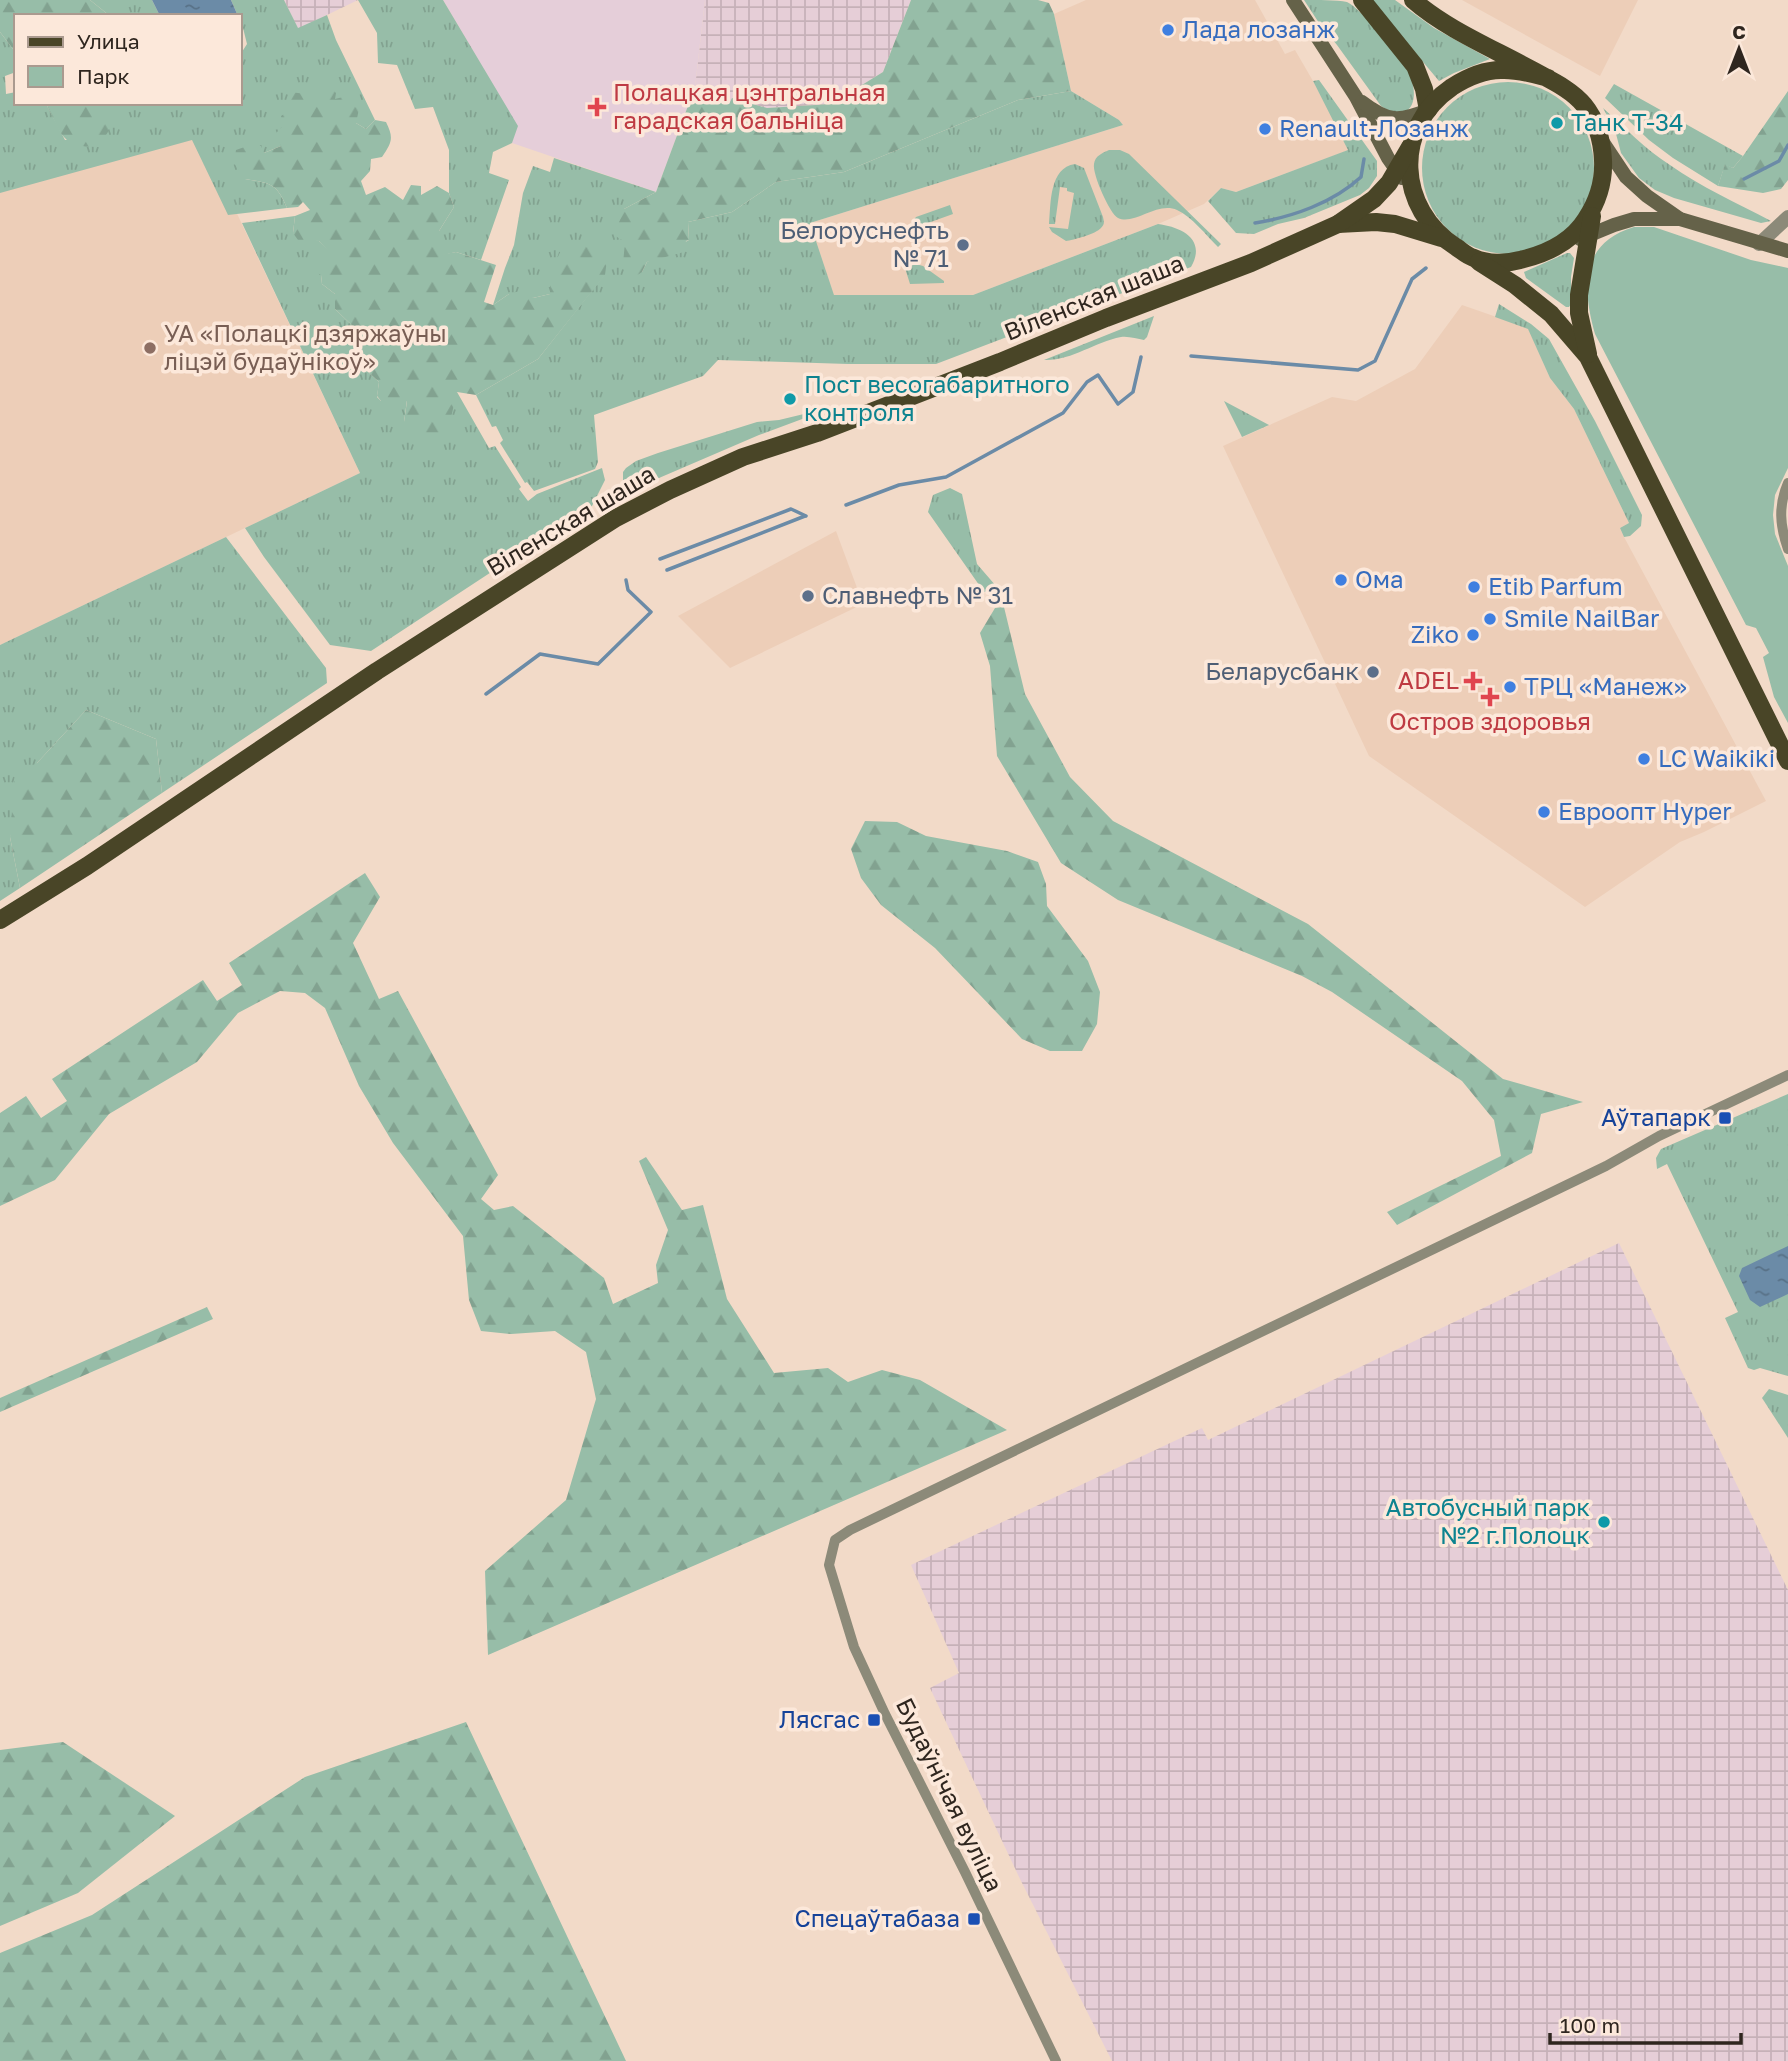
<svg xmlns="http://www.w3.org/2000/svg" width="1788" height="2061" font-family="'Golos Text',sans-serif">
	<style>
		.built { fill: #edceb8 }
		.industrial { fill: url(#industrial-grid) }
		.medical { fill: #e5ced9 }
		.grass { fill: url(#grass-tufts) }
		.forest { fill: url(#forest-firs) }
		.park { fill: #97bda8 }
		.water { fill: url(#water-ripples) }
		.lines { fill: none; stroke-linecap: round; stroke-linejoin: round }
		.stream { stroke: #6b8ba7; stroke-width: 3.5 }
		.minor { stroke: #8c8a79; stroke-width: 10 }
		.tertiary { stroke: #8c8a79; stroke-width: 14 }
		.secondary { stroke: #656249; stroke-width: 14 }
		.primary { stroke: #494527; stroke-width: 18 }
		.shop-dot { fill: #3f7fe0; stroke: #fce8da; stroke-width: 2.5 }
		.health-dot { fill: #e0444e; stroke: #fce8da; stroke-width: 2.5 }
		.culture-dot { fill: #0f9aa8; stroke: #fce8da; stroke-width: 2.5 }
		.service-dot { fill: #5c6f8a; stroke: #fce8da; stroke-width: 2.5 }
		.education-dot { fill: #8d6e63; stroke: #fce8da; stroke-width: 2.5 }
		.transit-dot { fill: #1a4fb4; stroke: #fce8da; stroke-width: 2.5 }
		.labels { text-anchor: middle; stroke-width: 7; stroke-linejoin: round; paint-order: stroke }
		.shop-label { font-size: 24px; fill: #366cbe; stroke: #fce8da; text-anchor: start }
		.health-label { font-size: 24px; fill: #be3a42; stroke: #fce8da; text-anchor: start }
		.culture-label { font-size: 24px; fill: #0d838f; stroke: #fce8da; text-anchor: start }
		.service-label { font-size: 24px; fill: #4e5e75; stroke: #fce8da; text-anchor: end }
		.street-label { font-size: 24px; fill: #2f261f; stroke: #fce8da }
		.education-label { font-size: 24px; fill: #785e54; stroke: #fce8da; text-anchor: start }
		.transit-label { font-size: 24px; fill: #164399; stroke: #fce8da; text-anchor: end }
	</style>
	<defs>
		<pattern id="industrial-grid" width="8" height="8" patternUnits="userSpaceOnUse" patternTransform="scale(1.75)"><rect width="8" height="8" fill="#e6ced7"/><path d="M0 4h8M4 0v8" fill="none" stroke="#c6b1b8"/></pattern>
		<pattern id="grass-tufts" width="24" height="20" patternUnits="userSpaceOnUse" patternTransform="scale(1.75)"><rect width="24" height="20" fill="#97bda8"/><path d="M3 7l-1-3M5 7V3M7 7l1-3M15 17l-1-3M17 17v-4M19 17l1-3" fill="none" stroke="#82a290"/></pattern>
		<pattern id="forest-firs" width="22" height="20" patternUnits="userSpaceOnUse" patternTransform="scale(1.75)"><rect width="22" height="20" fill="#97bda8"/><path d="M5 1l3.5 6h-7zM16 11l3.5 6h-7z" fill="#82a290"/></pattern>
		<pattern id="water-ripples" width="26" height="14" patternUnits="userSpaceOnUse" patternTransform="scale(1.75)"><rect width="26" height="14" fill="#6b8ba7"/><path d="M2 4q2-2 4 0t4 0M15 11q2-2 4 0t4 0" fill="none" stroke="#587187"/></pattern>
	</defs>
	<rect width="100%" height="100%" fill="#f2dac8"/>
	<!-- built -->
	<g class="built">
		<path d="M1086,0H1255L1285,54L1295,50L1313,81L1349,150L1236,192L1221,188L1204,204L1158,224L973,295L834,296L810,223L1123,125L1119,120L1071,91L1054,14Z"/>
		<path d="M1462,0H1638L1600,76Z"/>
		<path d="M194,123L360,473L0,645V162Z"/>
		<path d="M1462,305L1528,328L1550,378L1574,409L1629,523L1620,528L1624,537L1766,801L1704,832L1680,842L1585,907L1369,756L1223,446L1332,397L1356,401L1415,369Z"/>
		<path d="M836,531L863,604L730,668L678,616Z"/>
	</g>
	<!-- industrial -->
	<g class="industrial">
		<path d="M284,0H358L298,29Z"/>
		<path d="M705,0H911L883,72L831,104L767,108L733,99L729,104L695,87Z"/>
		<path d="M1619,1243L1788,1590V2061H1112L1020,1879L930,1688L959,1673L911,1565L1202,1428L1208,1440Z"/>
	</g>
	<!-- medical -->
	<path class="medical" d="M443,0H705L695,87L656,192L512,143L517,126Z"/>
	<!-- grass -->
	<g class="grass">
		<path d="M90,0H152L160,16H110Z"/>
		<path d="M231,0H284L298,28L327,15L336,40L375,120L366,129L356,123L320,86C293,103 284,114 281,146L264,153L245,179C270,183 277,183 287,208L228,215L192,140L0,193V32L16,53V72L5,76L6,94L16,92V103L46,104L65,140L108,132V103H240V55L247,44L240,16H238Z"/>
		<path d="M358,0H443L518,126L512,143L493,152L489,173L509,180L481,260L456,252L439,256V231L454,207L449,193V150L433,107L415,109L397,65L378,63L377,33Z"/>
		<path d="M1304,0C1317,0 1337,0 1347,2C1362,9 1400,56 1408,71C1421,96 1413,127 1381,106L1337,45L1319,23Z"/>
		<path d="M1371,0H1395L1434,28L1490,59L1454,73L1439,81Z"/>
		<path d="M1319,80L1377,161V176L1369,188L1360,195L1304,218L1278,224L1254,234L1236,233L1208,201L1221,188L1236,192L1348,150L1313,81Z"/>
		<circle cx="1508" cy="168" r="86"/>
		<path d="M1614,84L1743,156L1733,168L1725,165L1718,186L1673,158L1649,140L1605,98Z"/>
		<path d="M1071,91L1119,120L1123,125L810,223L834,295H973L1158,224C1181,227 1207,239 1191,267L936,364H848L718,360L703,376L594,415L598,462L595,469L534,491L527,482L525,483L500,443L503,440L496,426L492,427L476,395L538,359L605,274H550V294L533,298L509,294L493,305L505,268L514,245L523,193L533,166L550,172L554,158L656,192L624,209L625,242L642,272L647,262L689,240L688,222L732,212L776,182L844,172L1018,100Z"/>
		<path d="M1603,108C1625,128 1645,149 1670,165C1701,187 1737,203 1771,221L1761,223L1674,198L1655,190L1639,178L1621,153L1615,130Z"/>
		<path d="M1109,150H1120L1129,154L1221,244L1218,247C1206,235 1192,217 1177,210C1157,201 1134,226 1118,218C1110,214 1092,174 1094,164C1095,156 1102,153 1109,150Z"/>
		<path d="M1075,164L1084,168L1103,217C1104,222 1105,224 1101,228C1096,234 1073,240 1066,241L1052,232L1049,227L1068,229L1074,193L1067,191V188L1060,187L1055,224H1049C1051,203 1049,168 1075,164Z"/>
		<path d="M950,205L953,214L928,223L913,240L910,238L908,228L916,217Z"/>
		<path d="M295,216L293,233L319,241L331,252L321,275L322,284L335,294V309L361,334L365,369L379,382L377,397L381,401L407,400L404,422L457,392L489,448L495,446L521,487L519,489L528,501L537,494L602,468L605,480L592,506L371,651L330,645L264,557L245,528L360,473L242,223Z"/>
		<path d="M1567,253H1570L1574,258L1571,277V304L1569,307H1566L1526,278L1524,272Z"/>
		<path d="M916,264L923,266L944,281V283L910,284L905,268Z"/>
		<path d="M1499,304L1531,324L1549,339L1595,421L1642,515L1641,526L1630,536L1624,537L1620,528L1629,523L1574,409L1550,378L1528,329L1495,317Z"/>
		<path d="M1154,316L1147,337L1144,340C1137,339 1129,336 1121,337C1094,342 1072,361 1044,360Z"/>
		<path d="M1224,401L1269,425L1242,437Z"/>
		<path d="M837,406L759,435L645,484C635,486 630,487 623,480V472L626,468L636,461L658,453L757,422L779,420Z"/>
		<path d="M950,488L962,494L977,564L996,586L992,591L984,592L928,512L933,495Z"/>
		<path d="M226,537L326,668L327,683L162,793L156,739L86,710L37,763L10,837L20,888L0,901V645Z"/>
		<path d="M1788,1094V1376L1760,1368L1754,1370L1748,1368L1725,1318L1738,1312L1667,1164L1657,1169L1656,1158L1661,1149Z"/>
		<path d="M1769,1389L1788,1395V1438L1762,1398Z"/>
	</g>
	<!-- forest -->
	<g class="forest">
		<path d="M0,0H90L110,16H16V53L0,32Z"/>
		<path d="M911,0H1038L1049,3L1054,14L1071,91L1018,100L844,172L776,182L732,212L688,222L689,240L686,241L684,252L647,262L642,272L636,276L623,264L625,242L614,235L624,209L656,192L695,87L729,104L732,98L767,108L831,104L883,72Z"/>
		<path d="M320,85L329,86L336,93L335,99L343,97L359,109L356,123L366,129L375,120L386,122C394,138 392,142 382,157L371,159L370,171L361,181L366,195L385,187L403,200L411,185L421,186V195L437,186L449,193L454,207L439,231V255L456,252L496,265L484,302L493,305L509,294L524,290L533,298L550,294V274L563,246L600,240L608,252L605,275L538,359L476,395L457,392L448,430L437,436L407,431L404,422L407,401H381L377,396L379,382L365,369L361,334L335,309V294L322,284L321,275L313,271L314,265L326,260L330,252L319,241L298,240L293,233L295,216L310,210L303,202L298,207L287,208C277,183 270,183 245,179L234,163L236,150L253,144L261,146L264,153L281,146L276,133L283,126L281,116L290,110V92L306,94Z"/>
		<path d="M1788,91V180L1781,189L1763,193L1718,186L1725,164L1733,168L1743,156Z"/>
		<path d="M25,103H108V132L98,147C60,147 62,134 46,104Z"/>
		<path d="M1004,607L1025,694L1070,777L1113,821L1308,924L1503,1079L1583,1102L1541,1114L1532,1153L1397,1225L1387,1212L1501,1156L1494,1120L1462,1081L1332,992L1302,976L1118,900L1061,863L997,756L990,666L980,633L995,608Z"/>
		<path d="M86,710L156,739L162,793L20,888L10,837L15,772L37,763Z"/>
		<path d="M865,821L897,822L926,836L1007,851L1038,862L1046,884L1047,906L1088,961L1100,992L1097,1024L1082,1051H1050L1022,1039L935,948L881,905L861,878L851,849Z"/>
		<path d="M365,873L380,897L353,943L379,999L398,991L498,1175L481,1199L494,1210L513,1206L604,1278L613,1304L658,1283L656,1265L668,1230L639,1161L646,1157L682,1210L703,1205L727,1299L774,1373L828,1368L848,1382L882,1370L920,1380L1007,1430L488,1655L485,1571L566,1500L596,1399L586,1352L555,1331L511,1334L481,1331L469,1300L463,1236L393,1143L359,1086L325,1008L305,993L280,991L238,1013L197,1062L109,1114L55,1180L0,1206V1113L26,1096L41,1118L67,1101L52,1079L203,980L217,1001L242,985L229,963Z"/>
		<path d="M207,1307L213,1319L0,1412V1398Z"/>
		<path d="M466,1722L626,2061H0V1953L92,1915L305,1777Z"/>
		<path d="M63,1742L175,1816L78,1893L0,1926V1750Z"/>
	</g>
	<!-- park -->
	<path class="park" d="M1634,227H1654L1751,260L1788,268V468L1775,495L1773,515L1775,534L1788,566V723L1774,697L1763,657L1769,653L1756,628L1746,625L1595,334C1582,288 1580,243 1634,227Z"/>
	<!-- water -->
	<g class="water">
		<path d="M152,0H231L238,16H160Z"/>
		<path d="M1788,1246V1294L1760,1307L1750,1300L1739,1276L1742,1268Z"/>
	</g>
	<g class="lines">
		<!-- stream -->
		<g class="stream">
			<path d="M1744,179L1779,161L1788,145"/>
			<path d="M1255,223C1292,217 1333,203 1361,177L1364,159"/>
			<path d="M1191,356L1358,370L1375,361L1412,279L1426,268"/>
			<path d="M846,505L899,485L946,477L1063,413L1087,382L1098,375L1118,404L1133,392L1141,357"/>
			<path d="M660,559L791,509L806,516"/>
			<path d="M667,570L805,516"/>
			<path d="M486,694L540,654L598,664L651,612L628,590L626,580"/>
		</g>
		<!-- minor -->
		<g class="minor">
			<path d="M1788,483C1778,506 1780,526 1788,549"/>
			<path d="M1056,2061L965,1872L885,1714L854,1647L829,1565L835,1540L850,1530L1606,1166L1659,1136L1788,1075"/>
		</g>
		<!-- tertiary -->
		<path class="tertiary" d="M1759,244L1788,217"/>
		<!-- secondary -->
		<g class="secondary">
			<path d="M1293,0L1356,97L1388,158L1402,178"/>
			<path d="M1362,102C1388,122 1399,122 1428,110"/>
			<path d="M1602,141L1626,177L1647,196L1680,219L1788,251"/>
			<path d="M1580,239L1614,225L1634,219H1680"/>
		</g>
		<!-- primary -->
		<g class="primary">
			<path d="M1362,0L1415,66L1424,89L1428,110"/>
			<path d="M1413,0C1446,29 1494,49 1532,70C1550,80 1571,89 1584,105C1597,121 1602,140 1603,160C1604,181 1598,201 1586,219C1571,243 1546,254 1520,260C1506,264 1488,264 1474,258C1467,256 1461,250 1456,247C1397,209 1392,128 1452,87C1466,78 1484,70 1501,70C1517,69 1533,74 1548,78"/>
			<path d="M1338,224L1376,222L1395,224L1441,238"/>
			<path d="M1479,262L1515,285L1551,314L1588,357L1788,761"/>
			<path d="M1588,354L1579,313V295L1592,216"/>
			<path d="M0,920L87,866L377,671L616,518L670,490L743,457L817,433L1000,362L1106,318L1251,263L1338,224L1374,199L1389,183L1410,147"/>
		</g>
	</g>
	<!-- markers -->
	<g class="shop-dot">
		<circle cx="1168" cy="30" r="7"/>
		<circle cx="1265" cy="129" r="7"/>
		<circle cx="1341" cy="580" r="7"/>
		<circle cx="1474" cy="587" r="7"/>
		<circle cx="1490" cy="619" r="7"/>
		<circle cx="1473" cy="635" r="7"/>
		<circle cx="1510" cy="687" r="7"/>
		<circle cx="1644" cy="759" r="7"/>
		<circle cx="1544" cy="812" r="7"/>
	</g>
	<g class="health-dot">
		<path d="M593.5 96.5h7v7h7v7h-7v7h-7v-7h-7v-7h7z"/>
		<path d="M1469.5 670.5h7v7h7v7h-7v7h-7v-7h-7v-7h7z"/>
		<path d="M1486.5 686.5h7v7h7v7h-7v7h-7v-7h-7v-7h7z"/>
	</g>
	<g class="culture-dot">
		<circle cx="1557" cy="123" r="7"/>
		<circle cx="790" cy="399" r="7"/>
		<circle cx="1604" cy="1522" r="7"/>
	</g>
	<g class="service-dot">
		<circle cx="963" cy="245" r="7"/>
		<circle cx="808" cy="596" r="7"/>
		<circle cx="1373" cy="672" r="7"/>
	</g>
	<circle class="education-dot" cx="150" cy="348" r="7"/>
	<g class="transit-dot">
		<rect x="1718" y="1111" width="14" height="14" rx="3.5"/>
		<rect x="867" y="1713" width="14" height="14" rx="3.5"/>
		<rect x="967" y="1912" width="14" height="14" rx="3.5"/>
	</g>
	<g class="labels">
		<!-- shop labels -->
		<g class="shop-label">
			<text x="1182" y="38">Лада лозанж</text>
			<text x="1279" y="137">Renault-Лозанж</text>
			<text x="1355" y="588">Ома</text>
			<text x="1488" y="595">Etib Parfum</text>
			<text x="1504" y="627">Smile NailBar</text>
			<text x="1459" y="643" text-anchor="end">Ziko</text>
			<text x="1524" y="695">ТРЦ «Манеж»</text>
			<text x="1658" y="767">LC Waikiki</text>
			<text x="1558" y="820">Евроопт Hyper</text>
		</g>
		<!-- health labels -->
		<g class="health-label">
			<text x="613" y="101">Полацкая цэнтральная<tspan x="613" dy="28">гарадская бальніца</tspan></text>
			<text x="1459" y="689" text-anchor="end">ADEL</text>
			<text x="1490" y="730" text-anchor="middle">Остров здоровья</text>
		</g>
		<!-- culture labels -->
		<g class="culture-label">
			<text x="1571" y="131">Танк Т-34</text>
			<text x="804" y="393">Пост весогабаритного<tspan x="804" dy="28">контроля</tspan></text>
			<text x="1590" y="1516" text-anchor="end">Автобусный парк<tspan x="1590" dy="28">№2 г.Полоцк</tspan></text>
		</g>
		<!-- service labels -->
		<g class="service-label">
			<text x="949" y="239">Белоруснефть<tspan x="949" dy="28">№ 71</tspan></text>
			<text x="822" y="604" text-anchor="start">Славнефть № 31</text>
			<text x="1359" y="680">Беларусбанк</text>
		</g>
		<!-- street labels -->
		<g class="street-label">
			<text transform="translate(1094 298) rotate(-22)" y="8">Віленская шаша</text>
			<text transform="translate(571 521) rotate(-31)" y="8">Віленская шаша</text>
			<text transform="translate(949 1795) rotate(64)" y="8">Будаўнічая вуліца</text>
		</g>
		<!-- education labels -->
		<g class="education-label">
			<text x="164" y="342">УА «Полацкі дзяржаўны<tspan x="164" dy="28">ліцэй будаўнікоў»</tspan></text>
		</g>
		<!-- transit labels -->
		<g class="transit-label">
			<text x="1711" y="1126">Аўтапарк</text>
			<text x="860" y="1728">Лясгас</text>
			<text x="960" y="1927">Спецаўтабаза</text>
		</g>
	</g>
	<!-- legend -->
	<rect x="14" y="14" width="228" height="91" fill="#fce8da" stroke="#aa9a8f" stroke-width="2"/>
	<rect x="28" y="37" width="35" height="10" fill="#494527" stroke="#aa9a8f" stroke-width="2"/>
	<text x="77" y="49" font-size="21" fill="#2f261f">Улица</text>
	<rect x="28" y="66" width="35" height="21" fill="#97bda8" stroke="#aa9a8f" stroke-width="2"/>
	<text x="77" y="84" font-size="21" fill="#2f261f">Парк</text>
	<!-- north arrow -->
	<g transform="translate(1739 49)" stroke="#fce8da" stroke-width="5" paint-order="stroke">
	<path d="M0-5L12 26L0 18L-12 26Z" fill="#2f261f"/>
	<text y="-10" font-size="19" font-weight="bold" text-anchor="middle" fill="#2f261f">С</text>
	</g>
	<!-- scale -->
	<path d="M1550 2033v10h191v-10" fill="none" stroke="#2f261f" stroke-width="3.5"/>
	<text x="1560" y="2033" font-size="21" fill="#2f261f" stroke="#fce8da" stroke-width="5" paint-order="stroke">100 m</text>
</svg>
